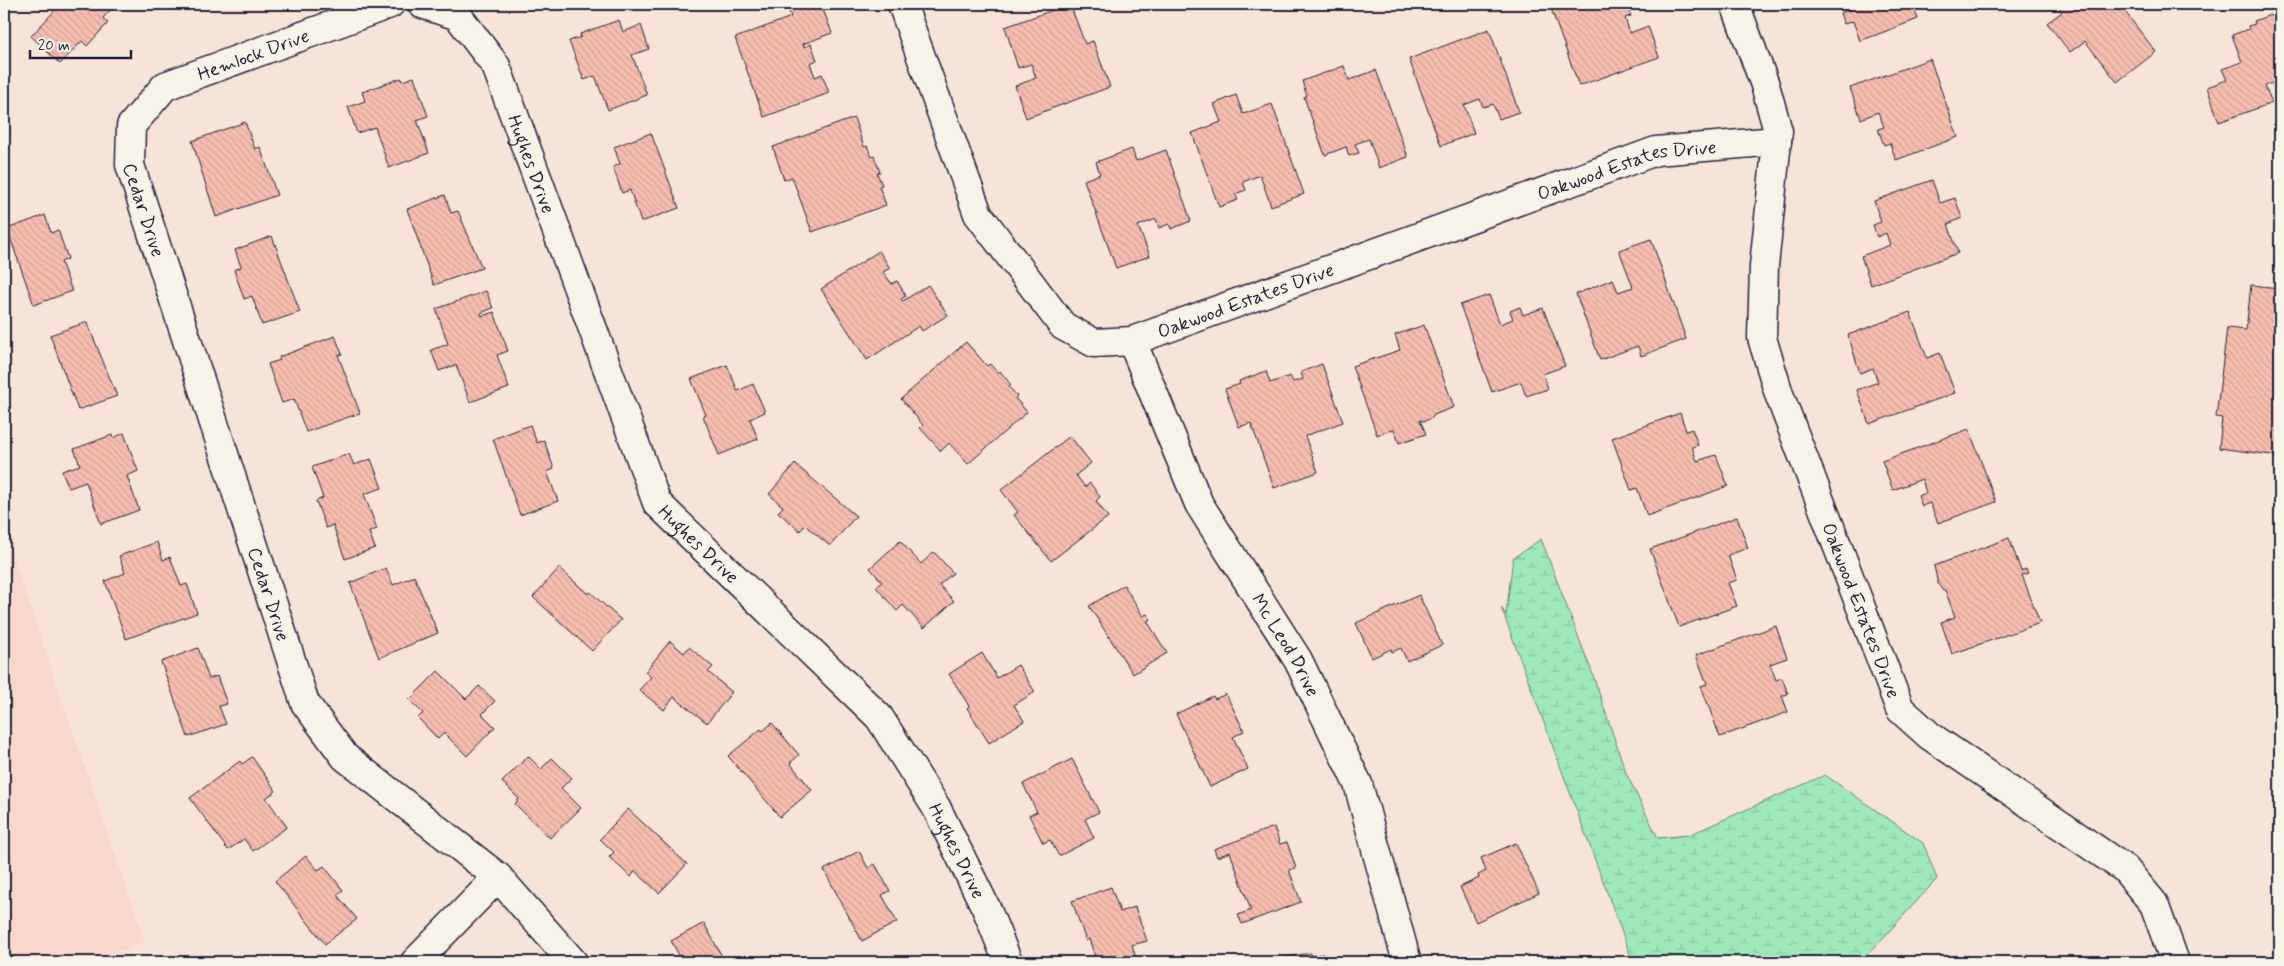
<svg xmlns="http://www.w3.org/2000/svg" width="2284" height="966" font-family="Mynerve,sans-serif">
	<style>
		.built { fill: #f7d8cb }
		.wetland { fill: url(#wetland-marsh); stroke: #60867a }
		.building { fill: url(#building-back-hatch); stroke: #22223b }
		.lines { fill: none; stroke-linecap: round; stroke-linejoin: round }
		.minor-casing { stroke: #22223b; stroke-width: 31 }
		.minor { stroke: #f7f3e8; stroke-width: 28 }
		.labels { text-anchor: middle; stroke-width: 4; stroke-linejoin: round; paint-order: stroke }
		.street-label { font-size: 19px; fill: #22223b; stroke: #f7f3e8 }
	</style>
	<defs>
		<pattern id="wetland-marsh" width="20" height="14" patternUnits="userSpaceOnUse" patternTransform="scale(1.25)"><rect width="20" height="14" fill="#9fe9b8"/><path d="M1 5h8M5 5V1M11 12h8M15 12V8" fill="none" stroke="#89c89f"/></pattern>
		<pattern id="building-back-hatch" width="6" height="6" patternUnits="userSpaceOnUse" patternTransform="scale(1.25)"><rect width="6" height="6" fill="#f7bdaf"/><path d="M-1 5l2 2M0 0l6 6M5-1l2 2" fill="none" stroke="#d3a297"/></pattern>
	</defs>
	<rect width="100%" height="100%" fill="#f7e3d7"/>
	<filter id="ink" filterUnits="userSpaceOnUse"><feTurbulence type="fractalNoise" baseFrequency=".02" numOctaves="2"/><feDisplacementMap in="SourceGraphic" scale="10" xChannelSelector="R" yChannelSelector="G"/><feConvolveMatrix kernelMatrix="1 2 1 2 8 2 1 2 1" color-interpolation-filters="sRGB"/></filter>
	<g filter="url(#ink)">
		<!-- built -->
		<path class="built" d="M4,531L145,942L86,962H4Z"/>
		<!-- wetland -->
		<path class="wetland" d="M1541,539L1593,675L1626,773L1658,838L1689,835L1825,775L1923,843L1937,879L1861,962H1633L1501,607L1506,615L1513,558Z"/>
		<!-- building -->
		<g class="building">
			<path d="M61,4L115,5L103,18L108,23L87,46L82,41L60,64L31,36Z"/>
			<path d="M810,4H821L832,33L803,44L804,47L811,44L817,60L810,63L815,77L822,74L829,93L764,117L735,38L791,17L789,11Z"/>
			<path d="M1070,4L1085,44L1093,41L1110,87L1026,118L1015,86L1036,78L1031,64L1018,68L1005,27Z"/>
			<path d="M1556,4H1626L1631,16L1625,18L1630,33L1648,26L1659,57L1579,86L1550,6Z"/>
			<path d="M1847,4H1912L1918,19L1860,41L1853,21L1844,24L1840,13L1849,10Z"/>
			<path d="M2056,4H2119L2156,52L2117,82L2085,41L2070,52L2047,23L2062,12Z"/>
			<path d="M2280,14V80L2265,86L2272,103L2219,122L2207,87L2227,80L2222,69L2242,62L2232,35L2249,29L2248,26L2255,24L2254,21L2270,15L2271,17Z"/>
			<path d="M619,20L623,32L641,25L649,49L632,55L647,95L608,110L595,76L584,80L569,41L581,37L580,34Z"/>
			<path d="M1489,29L1519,112L1499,119L1493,104L1483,107L1480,99L1464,105L1474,133L1441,146L1409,59Z"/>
			<path d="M1930,59L1958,137L1896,160L1890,143L1884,145L1878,129L1884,127L1878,112L1861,119L1850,88Z"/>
			<path d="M1344,66L1349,80L1376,70L1408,157L1379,168L1369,139L1355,144L1359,153L1349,156L1346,147L1325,155L1304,97L1307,96L1302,81Z"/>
			<path d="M414,77L428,116L417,120L429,153L389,168L375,127L357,133L348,107L365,101L362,92L401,78L402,81Z"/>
			<path d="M1236,95L1243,114L1272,104L1304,194L1271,206L1260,175L1243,182L1246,190L1235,194L1238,200L1219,207L1192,133L1221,122L1214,104Z"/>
			<path d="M4,103L9,105L4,128Z"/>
			<path d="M854,118L864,147L867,146L872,157L874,156L880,172L877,173L882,185L879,186L886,205L812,232L792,177L784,180L773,147Z"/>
			<path d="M245,122L255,149L260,147L277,195L216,217L192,141Z"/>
			<path d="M4,129L10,130L4,153Z"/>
			<path d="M651,133L679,208L641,222L630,190L622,193L613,167L620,164L614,147Z"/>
			<path d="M1132,149L1136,161L1166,150L1191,221L1171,229L1169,224L1159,228L1156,219L1138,226L1150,256L1116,268L1084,180L1100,174L1096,162Z"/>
			<path d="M1932,180L1940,203L1955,198L1962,218L1948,224L1958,253L1871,285L1861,256L1890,245L1886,233L1877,237L1873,225L1881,222L1874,201Z"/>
			<path d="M445,195L451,213L458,211L482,268L434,285L407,209Z"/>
			<path d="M45,215L51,233L58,230L68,259L61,262L72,291L34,305L7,229Z"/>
			<path d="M272,236L300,312L262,325L252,296L244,299L234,270L241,267L235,250Z"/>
			<path d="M1651,239L1686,339L1641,356L1638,346L1600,360L1576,294L1613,279L1618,292L1633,287L1619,250Z"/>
			<path d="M879,251L890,268L883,272L892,284L897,281L906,296L901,299L903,301L928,285L948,315L922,331L919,326L867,360L821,289Z"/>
			<path d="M2251,285L2280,288V456L2219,448L2222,418L2216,417L2227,328L2246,330Z"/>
			<path d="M486,291L493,308L481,313L482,316L494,312L508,351L497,355L509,388L470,402L456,365L439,371L431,350L448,344L436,309Z"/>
			<path d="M1489,295L1500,324L1513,319L1510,311L1520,307L1523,315L1543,308L1565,366L1543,374L1548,389L1526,396L1521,382L1492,392L1460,305Z"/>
			<path d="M1910,312L1927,358L1940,353L1955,393L1869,424L1857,390L1878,382L1873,368L1860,373L1848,335Z"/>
			<path d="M87,322L117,396L78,410L50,335Z"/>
			<path d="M1424,325L1454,407L1434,415L1432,418L1424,421L1420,420L1426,434L1399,443L1394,429L1377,435L1352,366L1400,350L1395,335Z"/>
			<path d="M335,336L342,354L338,355L360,413L306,432L294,399L282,403L268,364L280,360L279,357Z"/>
			<path d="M966,342L987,366L990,364L998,373L1000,371L1011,385L1009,387L1017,396L1015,398L1027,412L968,464L949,443L941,451L920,428L923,425L901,399Z"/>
			<path d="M1322,364L1343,422L1305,436L1318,472L1274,488L1251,423L1239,427L1225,389L1240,384L1239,381L1266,371L1270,383L1290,376L1293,382L1303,379L1301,372Z"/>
			<path d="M727,365L738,391L753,384L765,412L750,419L758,439L719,455L703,416L706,415L691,379Z"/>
			<path d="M1680,413L1686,431L1692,429L1698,445L1692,447L1697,461L1716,455L1728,486L1647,516L1637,488L1631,490L1612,438Z"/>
			<path d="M530,425L537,443L544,440L554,469L547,472L558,501L520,515L493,439Z"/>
			<path d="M1969,429L1996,502L1938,523L1930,503L1922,506L1918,496L1926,493L1922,479L1893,490L1882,461Z"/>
			<path d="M124,433L138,471L127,476L139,510L101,524L86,482L69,488L62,471L80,465L74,449L112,435L113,438Z"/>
			<path d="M1070,436L1091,463L1076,475L1085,487L1090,483L1100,497L1096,501L1108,517L1051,561L1014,515L1018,512L1001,490Z"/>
			<path d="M349,454L354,465L371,459L382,488L364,494L377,529L369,532L375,548L345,559L333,525L326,528L316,501L323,498L312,467Z"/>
			<path d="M795,464L856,516L830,546L805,525L800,531L778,512L783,507L769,494Z"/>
			<path d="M1737,517L1748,548L1728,555L1737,580L1728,583L1737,606L1679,627L1650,549Z"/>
			<path d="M2009,538L2021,571L2026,569L2028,573L2022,575L2040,623L1952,654L1941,622L1955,617L1945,590L1943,591L1938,584L1934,566Z"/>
			<path d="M900,541L921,564L934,552L953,573L939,585L954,601L924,628L903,605L897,611L876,587L882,582L870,568Z"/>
			<path d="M157,542L163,560L170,557L181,586L187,584L197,613L126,639L105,581L125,573L119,556Z"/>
			<path d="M386,568L393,585L414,576L438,633L379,658L350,583Z"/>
			<path d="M559,568L588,594L590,592L621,620L592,651L533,597Z"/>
			<path d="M1124,585L1143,616L1147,614L1151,619L1147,621L1167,653L1133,674L1089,606Z"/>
			<path d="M1419,595L1442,645L1407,661L1401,648L1392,652L1391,649L1372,658L1356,623Z"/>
			<path d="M1776,626L1787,658L1770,664L1776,680L1782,678L1788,694L1782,696L1788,712L1720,737L1701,686L1707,684L1696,655Z"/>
			<path d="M670,641L684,653L689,647L713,667L708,672L732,692L707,723L674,697L664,710L639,690L651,677L645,672Z"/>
			<path d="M198,648L209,679L217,676L227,704L219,706L226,724L188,737L161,662Z"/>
			<path d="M982,653L997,678L1018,665L1035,692L1014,705L1024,721L989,743L967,708L969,706L949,674Z"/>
			<path d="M438,671L466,699L479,686L495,701L482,714L495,727L467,756L444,733L438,739L418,718L423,713L409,700Z"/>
			<path d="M1226,694L1244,731L1233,737L1248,769L1210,787L1176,714L1213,696L1215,699Z"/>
			<path d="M772,723L799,755L790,763L812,790L780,817L728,756L761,729L763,731Z"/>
			<path d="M528,756L541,769L552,758L572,778L561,788L581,808L550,838L515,804L519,799L502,782Z"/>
			<path d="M252,757L276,791L266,798L287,827L253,851L244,839L228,850L190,798L240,761L242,764Z"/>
			<path d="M1072,759L1099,812L1085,819L1094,838L1059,856L1050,840L1043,843L1029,815L1037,812L1023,784Z"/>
			<path d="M628,809L687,864L659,893L635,871L631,877L609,857L614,852L600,839Z"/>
			<path d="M1274,827L1280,844L1287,842L1296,868L1289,870L1301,902L1242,924L1238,915L1251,910L1230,852L1217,857L1214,849Z"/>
			<path d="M1516,843L1539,893L1476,922L1460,887L1479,878L1478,875L1486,871L1481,858Z"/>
			<path d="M859,851L868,868L875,864L890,891L882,895L897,922L862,941L824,870Z"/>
			<path d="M306,856L318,870L324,866L343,890L337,895L357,919L325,944L275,881Z"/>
			<path d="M1111,887L1120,912L1135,907L1147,941L1132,945L1137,962H1097L1089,939L1086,941L1072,901Z"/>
			<path d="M704,923L725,962H683L671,941Z"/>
			<path d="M1311,953V956L1323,954L1324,962H1257Z"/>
		</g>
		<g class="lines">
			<defs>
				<g id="minor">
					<path id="s1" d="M390,4L165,86L131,126L130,165L305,703L345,757L498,877L573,962"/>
					<path id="s2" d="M422,4L458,16L496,66L657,503L879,717L936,807L987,910L1008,962"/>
					<path id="s3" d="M902,4L978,214L1063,326L1094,343L1132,341L1656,151L1777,141"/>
					<path id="s4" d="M1735,4L1765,85L1778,131L1764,266L1762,338L1779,394L1900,709L1930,736L2125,869L2154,904L2175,962"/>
					<path id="s5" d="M1132,341L1199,504L1298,660L1358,784L1407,962"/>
					<path d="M415,962L498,877"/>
				</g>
			</defs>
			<!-- minor casing -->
			<use href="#minor" class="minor-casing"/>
			<!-- minor -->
			<use href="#minor" class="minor"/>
		</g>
	</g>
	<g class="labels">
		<!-- street labels -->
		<g class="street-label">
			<text transform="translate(253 54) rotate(-20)" y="7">Hemlock Drive</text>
			<text dy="7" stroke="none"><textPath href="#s2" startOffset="205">Hughes Drive</textPath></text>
			<text dy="7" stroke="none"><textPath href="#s3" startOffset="962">Oakwood Estates Drive</textPath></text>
			<text dy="7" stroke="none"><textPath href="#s1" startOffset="378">Cedar Drive</textPath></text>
			<text dy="7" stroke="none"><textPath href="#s3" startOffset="558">Oakwood Estates Drive</textPath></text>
			<text dy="7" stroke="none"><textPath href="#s2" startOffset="625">Hughes Drive</textPath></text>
			<text dy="7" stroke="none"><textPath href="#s1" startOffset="782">Cedar Drive</textPath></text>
			<text dy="7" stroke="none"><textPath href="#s4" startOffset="632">Oakwood Estates Drive</textPath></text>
			<text dy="7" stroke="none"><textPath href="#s5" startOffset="342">Mc Leod Drive</textPath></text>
			<text dy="7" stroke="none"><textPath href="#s2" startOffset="1030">Hughes Drive</textPath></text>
		</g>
	</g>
	<!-- margin -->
	<rect width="2284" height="966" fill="none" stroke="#f7f3e8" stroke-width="20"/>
	<rect x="10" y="10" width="2264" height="946" fill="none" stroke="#22223b" stroke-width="2" filter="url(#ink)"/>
	<!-- scale -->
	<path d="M30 50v8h101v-8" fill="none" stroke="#22223b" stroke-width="2.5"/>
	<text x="38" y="50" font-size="15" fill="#22223b" stroke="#f7f3e8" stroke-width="4" paint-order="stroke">20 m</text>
</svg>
